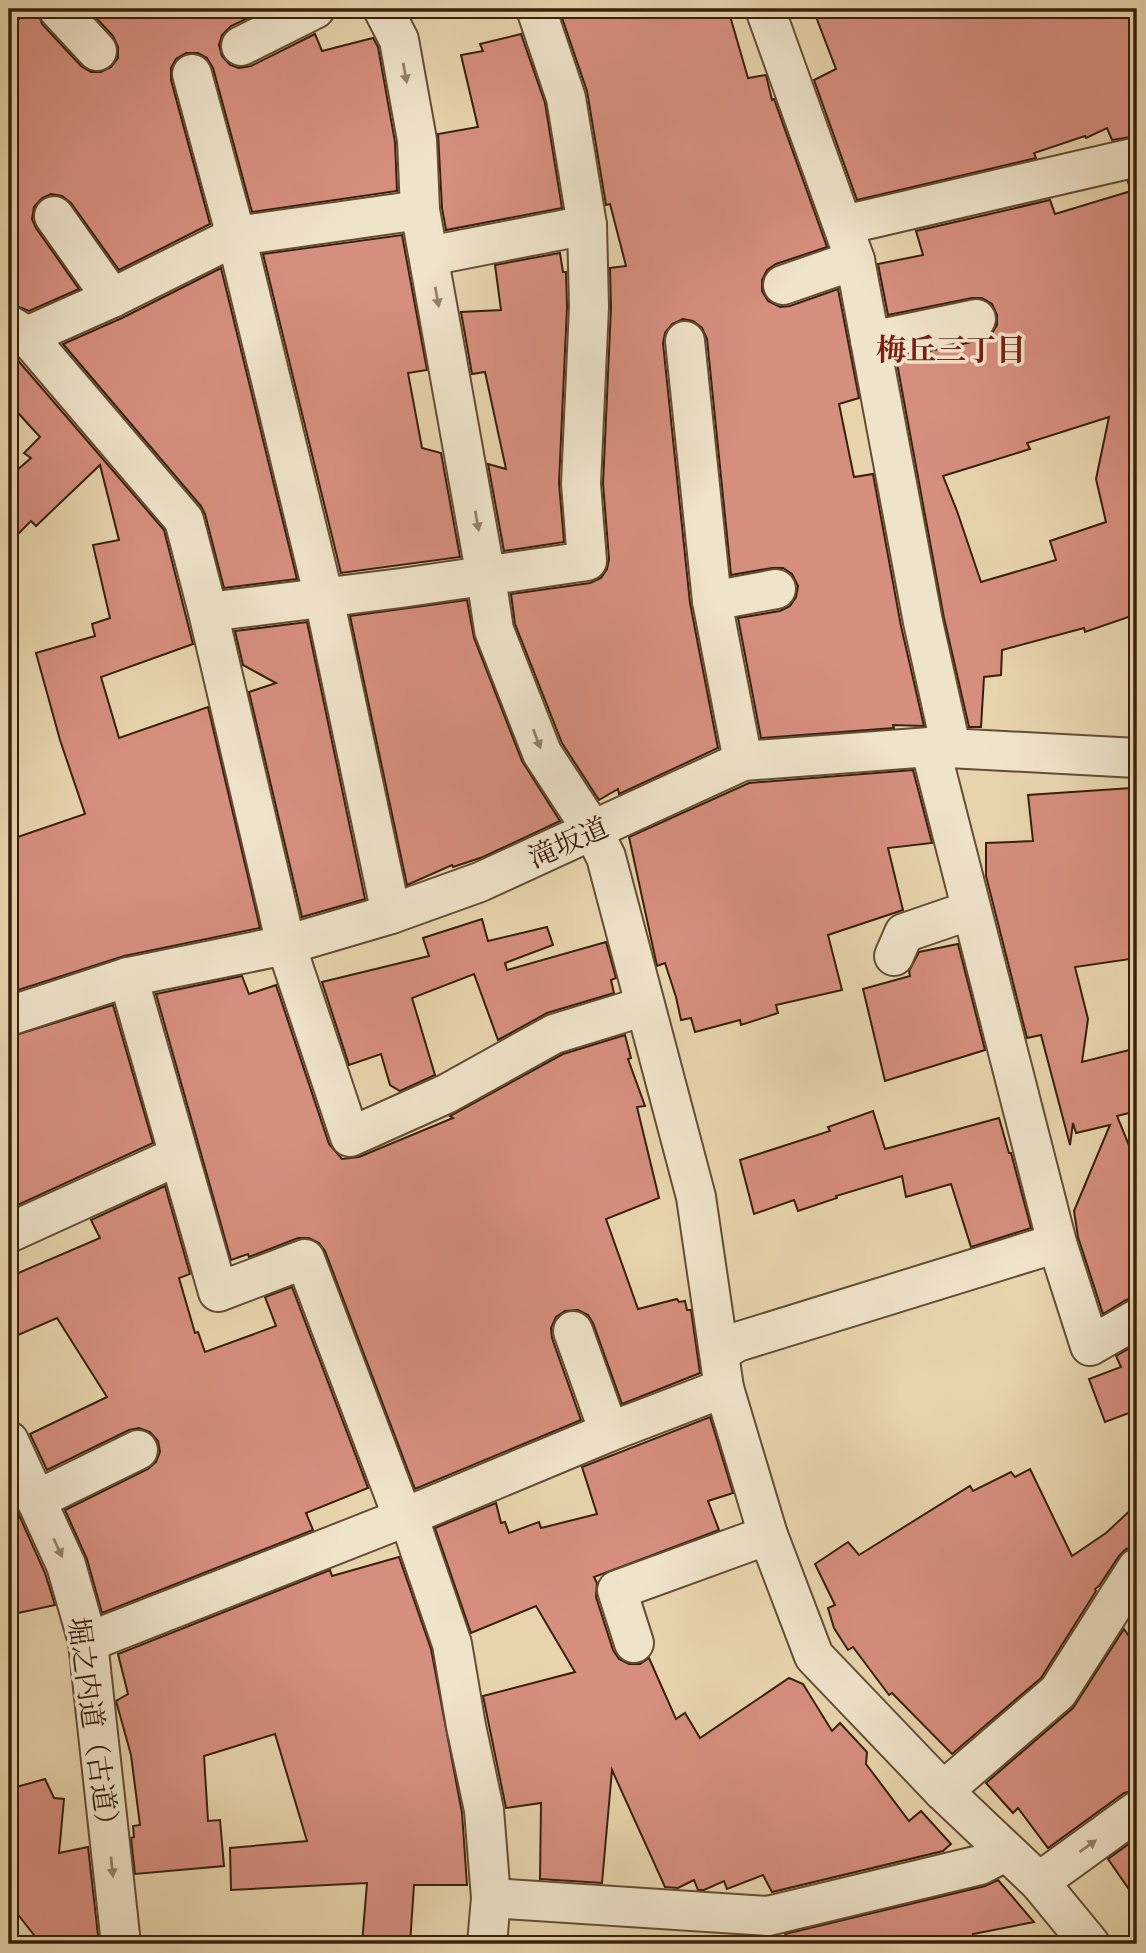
<svg xmlns="http://www.w3.org/2000/svg" width="1146" height="1953" font-family="Alegreya,'Noto Serif JP',serif">
	<style>
		.building { fill: #d68e7f; stroke: #38200b; stroke-width: 2; fill-rule: evenodd }
		.lines { fill: none; stroke-linecap: round; stroke-linejoin: round }
		.minor-casing { stroke: #644d34; stroke-width: 42 }
		.minor { stroke: #efe3ca; stroke-width: 38 }
		.oneway { fill: #94826a }
		.labels { text-anchor: middle; stroke-width: 7; stroke-linejoin: round; paint-order: stroke }
		.street-label { font-size: 28px; fill: #38200b; stroke: #efe3ca }
		.neighbourhood-label { font-size: 30px; font-weight: bold; fill: #7a1f14; stroke: #efe3ca }
	</style>
	<rect width="100%" height="100%" fill="#e7d4ad"/>
	<filter id="stains"><feTurbulence type="fractalNoise" baseFrequency=".00286" numOctaves="4"/><feColorMatrix values="0 0 0 0 .2 0 0 0 0 .09 0 0 0 0 .02 0 0 0 .5 -.17"/></filter>
	<radialGradient id="worn" r=".72"><stop offset=".6" stop-color="#630" stop-opacity="0"/><stop offset="1" stop-color="#630" stop-opacity=".3"/></radialGradient>
	<!-- building -->
	<g class="building">
		<path d="M30,9H37L42,24L81,66L91,72H101L111,67L118,58V47L113,36L88,9H267L231,26L222,35L219,45L222,56L230,65L239,68L251,66L315,34L322,51L373,38L378,47L395,142L397,191L252,212L213,68L207,58L198,53H186L176,59L171,68V80L210,224L119,270L71,203L62,196L51,194L42,198L34,207L32,219L36,228L79,289L29,311L9,303V28Z"/>
		<path d="M559,9H728L748,78L766,75L772,100L774,99L827,247L776,264L767,270L762,280V291L768,301L780,307L790,306L838,289L859,398L839,404L854,477L873,474L901,626L924,726L893,725L894,728L761,738L738,618L780,611L790,606L796,597L798,586L792,574L783,568H772L731,575L707,339L702,328L693,321L683,319L672,324L665,333L663,343L690,603L718,748L619,794L618,789L599,800L562,743L515,624L511,594L590,583L601,578L607,569L609,559L603,484L611,308L610,268L626,266L610,204L606,205L587,91Z"/>
		<path d="M813,9H1137V136L1112,140L1107,128L1086,138L1085,136L1034,153L1036,158L857,200L814,80L836,69Z"/>
		<path d="M521,34L545,103L562,208L446,230L442,208L438,134L478,127L461,55L483,51L480,44Z"/>
		<path d="M1137,179V614L1085,632L1084,628L1002,650L1001,675L984,677L981,727H969L944,618L896,358L981,340L991,335L997,325V315L992,304L982,298H972L888,315L878,264L923,255L916,231L1050,200L1055,214L1131,191L1128,182ZM1109,417L1096,479L1106,522L1050,541L1056,560L981,582L957,511L943,476L1030,449L1027,443Z"/>
		<path d="M402,235L427,370L408,373L422,448L441,453L460,557L341,573L263,254Z"/>
		<path d="M560,253L563,272H566L567,307L559,483L564,542L504,551L488,464L506,469L485,372L472,374L461,312L501,310L495,265Z"/>
		<path d="M221,268L297,579L224,588L205,514L201,506L63,344L122,318Z"/>
		<path d="M9,350L164,530L193,644L101,677L119,738L208,707L260,928L124,956L9,993V840L85,814L60,740L36,653L95,636L92,624L110,618L93,545L119,540L100,465L36,526L31,521L9,543V477L31,458L24,453L40,437L9,403Z"/>
		<path d="M467,600L474,638L522,761L560,821L483,857L453,867L452,865L407,885L350,616Z"/>
		<path d="M307,622L365,899L302,917L249,692L276,683L243,665L235,631Z"/>
		<path d="M913,770L932,843L888,848L903,910L828,935L842,990L776,1005L778,1013L741,1025L740,1020L695,1032L691,1018L681,1020L676,997L665,963L657,966L629,837L749,783Z"/>
		<path d="M1131,788L1137,880V958L1075,967L1088,1019L1082,1062L1137,1048V1111L1117,1116L1137,1165V1297L1126,1300L1103,1314L1078,1237L1074,1211L1110,1125L1076,1133L1073,1123L1070,1145L1041,1035L1027,1038L986,876V843L1033,841L1028,795Z"/>
		<path d="M482,919L488,941L547,927L553,945L505,963L507,970L606,942L616,978L611,980L614,993L547,1013L498,1040L474,974L412,998L435,1075L400,1091L390,1085L381,1054L349,1065L322,982L429,956L423,938Z"/>
		<path d="M958,944L985,1050L885,1081L863,989L910,976L909,971L919,952Z"/>
		<path d="M242,976L249,994L276,985L329,1144L342,1159L359,1157L453,1118L450,1116L563,1054L625,1035L631,1058L628,1059L645,1106L637,1107L659,1198L606,1219L638,1309L677,1299L679,1302L685,1301L687,1310H691L700,1373L622,1404L593,1323L588,1315L578,1310L565,1311L556,1317L551,1328L552,1338L581,1420L415,1489L325,1251L319,1243L309,1238H298L249,1257L248,1254L231,1260L156,994Z"/>
		<path d="M113,1005L153,1143L9,1209V1037Z"/>
		<path d="M873,1111L885,1149L999,1118L1009,1153H1011L1031,1228L971,1247L951,1184L906,1197L902,1176L836,1196L837,1198L798,1211L794,1200L754,1214L740,1160L830,1131L828,1127Z"/>
		<path d="M165,1186L190,1274L179,1278L195,1333L198,1332L205,1352L276,1326L265,1297L292,1287L368,1488L306,1513L313,1530L102,1613L87,1559L65,1510L148,1469L156,1462L160,1452L158,1441L150,1432L139,1428L129,1430L47,1470L30,1434L107,1397L57,1318L9,1339V1277L100,1238L91,1220Z"/>
		<path d="M1137,1344V1410L1105,1422L1089,1379L1121,1367L1116,1356Z"/>
		<path d="M710,1417L733,1493L708,1501L719,1530L594,1577L597,1583L596,1597L613,1650L619,1659L629,1664H640L649,1658L676,1719L685,1713L700,1738L789,1678L803,1684L832,1731L840,1723L867,1752L866,1764L909,1821L921,1811L951,1844L943,1851L772,1892L763,1875L727,1889L724,1881L704,1890H698L694,1880L678,1888L665,1887L612,1770L602,1883L540,1879L541,1803L506,1808L483,1696L575,1672L536,1606L471,1633L435,1528L496,1503L501,1523L505,1522L509,1533L539,1522L541,1528L597,1514L582,1467Z"/>
		<path d="M1030,1469L1072,1556L1106,1533L1137,1504V1546L1126,1549L1119,1556L1099,1586L1095,1589L1096,1591L1041,1678L952,1754L892,1693L889,1695L853,1647L848,1650L834,1628L828,1608L835,1605L815,1564L848,1542L859,1555L970,1486L973,1491L1011,1472L1015,1477Z"/>
		<path d="M9,1493L45,1573L55,1605L9,1615Z"/>
		<path d="M399,1557L431,1649L462,1813L467,1885H414L410,1944H362L367,1883L231,1890L230,1848L307,1841L275,1734L204,1756L208,1821L220,1820L224,1866L135,1874L131,1838L134,1837L133,1826L140,1825L131,1755L116,1701L128,1694L118,1654L330,1570L332,1576Z"/>
		<path d="M1124,1629L1137,1648V1790L1124,1793L1048,1848L1018,1808L1013,1813L986,1783L1073,1708Z"/>
		<path d="M45,1779L54,1798L64,1799L59,1853L88,1847L99,1944H41L9,1903V1789Z"/>
		<path d="M1137,1838V1901L1108,1859Z"/>
		<path d="M998,1880L1034,1922L973,1934L975,1939L954,1944H787L785,1934L985,1886Z"/>
	</g>
	<g class="lines">
		<defs>
			<g id="minor">
				<path d="M58,9L97,51"/>
				<path d="M383,9L399,40L417,140L420,210L486,577L494,630L542,753L593,831L606,857L696,1197L724,1388L768,1535L814,1656L943,1791L1039,1882L1090,1944"/>
				<path d="M765,9L855,260L923,622L951,747"/>
				<path d="M241,46L315,9"/>
				<path d="M192,74L236,236L324,598L391,914"/>
				<path d="M54,216L112,298"/>
				<path d="M844,225L1137,157"/>
				<path d="M429,256L587,225"/>
				<path d="M783,285L855,260"/>
				<path d="M9,325L27,336L184,520L208,612L286,945L350,1137L446,1094L554,1034L645,1006"/>
				<path d="M27,336L112,298L236,236L420,210"/>
				<path d="M685,341L712,601L743,761"/>
				<path d="M870,341L976,319"/>
				<path d="M712,601L776,589"/>
				<path d="M208,612L401,588L587,561L581,484L589,307L587,225L566,98L536,9"/>
				<path d="M930,747L1057,1243L1090,1346L1137,1319"/>
				<path d="M894,956L904,933L971,910"/>
				<path d="M128,977L218,1292L305,1259L403,1518L413,1530L452,1644L466,1726L484,1810L491,1898L487,1944"/>
				<path d="M9,1016L128,977L286,945L391,914L480,882L743,761L930,747L1137,758"/>
				<path d="M9,1233L178,1156"/>
				<path d="M573,1331L609,1432"/>
				<path d="M720,1352L737,1342L1057,1243"/>
				<path d="M9,1441L66,1565L88,1642L121,1944"/>
				<path d="M36,1500L138,1450"/>
				<path d="M88,1642L403,1518L609,1432L724,1388"/>
				<path d="M634,1643L617,1590L768,1535"/>
				<path d="M943,1791L1058,1692L1137,1568"/>
				<path d="M1039,1882L1137,1811"/>
				<path d="M491,1898L768,1916L980,1865L1005,1852"/>
			</g>
		</defs>
		<!-- minor casing -->
		<use href="#minor" class="minor-casing"/>
		<!-- minor -->
		<use href="#minor" class="minor"/>
	</g>
	<!-- one-way arrows -->
	<defs><path id="oneway-solid" d="M-6-.8H1V-3.2L6.5 0L1 3.2V.8H-6Z" transform="scale(1.75)"/></defs>
	<g class="oneway">
		<use href="#oneway-solid" transform="translate(405 73) rotate(80)"/>
		<use href="#oneway-solid" transform="translate(437 297) rotate(80)"/>
		<use href="#oneway-solid" transform="translate(477 521) rotate(80)"/>
		<use href="#oneway-solid" transform="translate(537 739) rotate(69)"/>
		<use href="#oneway-solid" transform="translate(58 1548) rotate(65)"/>
		<use href="#oneway-solid" transform="translate(1088 1846) rotate(-36)"/>
		<use href="#oneway-solid" transform="translate(112 1867) rotate(84)"/>
	</g>
	<g class="labels">
		<!-- street labels -->
		<g class="street-label">
			<text transform="translate(568 842) rotate(-24)" y="10">滝坂道</text>
			<text transform="translate(94 1728) rotate(82)" y="10">堀之内道（古道）</text>
		</g>
		<!-- neighbourhood labels -->
		<g class="neighbourhood-label">
			<text x="951" y="360">梅丘三丁目</text>
		</g>
	</g>
	<!-- margin -->
	<rect width="1146" height="1953" fill="none" stroke="#e7d4ad" stroke-width="35"/>
	<rect x="10" y="10" width="1125" height="1932" fill="none" stroke="#38200b" stroke-width="3.5"/>
	<rect x="18" y="18" width="1111" height="1918" fill="none" stroke="#38200b" stroke-width="2"/>
	<rect width="100%" height="100%" filter="url(#stains)"/>
	<rect width="100%" height="100%" fill="url(#worn)"/>
</svg>
